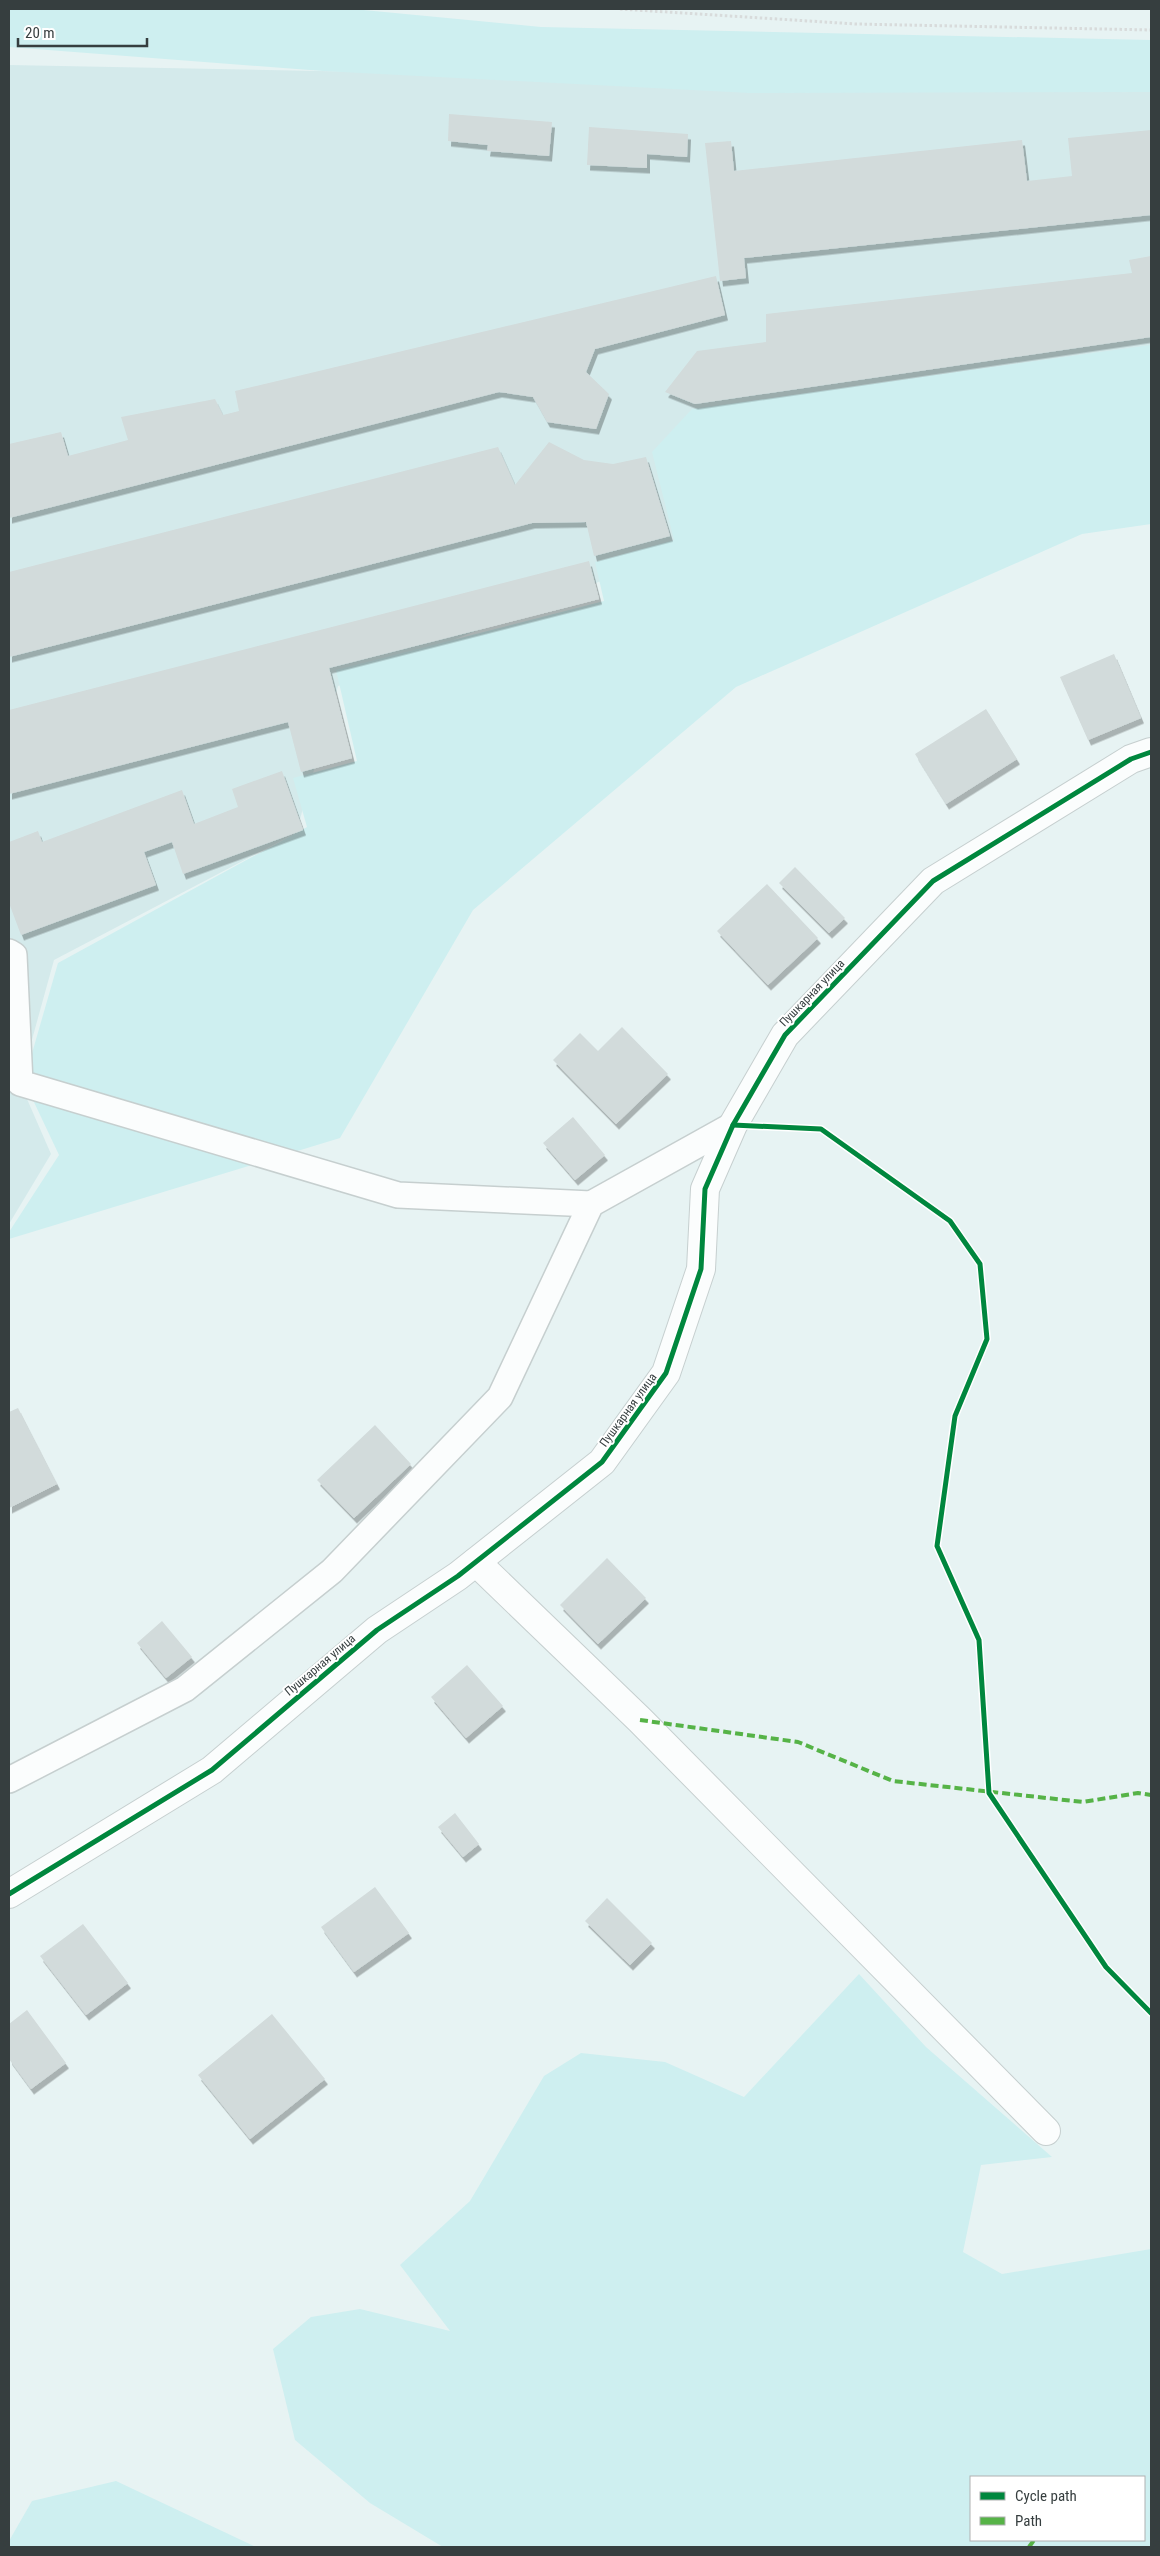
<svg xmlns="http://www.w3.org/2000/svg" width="1160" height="2556" font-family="'Roboto Condensed',sans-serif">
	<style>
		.built { fill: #d4eaeb }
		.green { fill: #ceeff0; fill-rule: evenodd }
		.building { fill: #d2dbdb; filter: url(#shadow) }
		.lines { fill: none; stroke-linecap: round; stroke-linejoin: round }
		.lane-casing { stroke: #c6cfcf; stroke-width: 28 }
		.street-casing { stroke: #c6cfcf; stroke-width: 30 }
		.path { stroke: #d8dbdb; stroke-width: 3; stroke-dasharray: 2.5 2.5; stroke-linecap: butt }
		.lane { stroke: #fbfdfd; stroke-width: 25 }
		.street { stroke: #fbfdfd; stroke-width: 28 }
		.quiet { stroke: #56b347; stroke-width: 4; stroke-dasharray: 8 4; stroke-linecap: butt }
		.cycleway-casing { stroke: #fff; stroke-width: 8 }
		.cycleway { stroke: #00873e; stroke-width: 5 }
		.labels { text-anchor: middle; stroke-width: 4; stroke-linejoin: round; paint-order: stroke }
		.street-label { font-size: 12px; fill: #363e3f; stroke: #fff }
	</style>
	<defs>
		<filter id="shadow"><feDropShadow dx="3" dy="5.5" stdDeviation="0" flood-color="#0004"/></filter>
	</defs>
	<rect width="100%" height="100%" fill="#e7f3f3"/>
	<!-- built -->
	<path class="built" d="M9,65L1151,87V382L671,553L338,686L296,833L54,960L20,1083L51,1154L9,1224Z"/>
	<!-- green -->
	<g class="green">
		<path d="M9,9H353L541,27L1151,40V92L750,93L323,71L9,47Z"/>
		<path d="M1151,345V524L1082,534L736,687L473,910L340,1138L9,1239V1232L59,1155L24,1081L58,963L307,827L293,778L357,761L336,670L604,601L595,562L674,540L652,452L692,409Z"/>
		<path d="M859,1974L926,2047L1052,2157L981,2165L963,2252L1002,2274L1151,2249V2547H443L370,2503L295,2440L273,2349L311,2317L360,2309L450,2331L400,2265L470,2201L544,2076L581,2053L665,2062L744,2097ZM971,2477H1144V2540H971Z"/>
		<path d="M116,2481L256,2547H9V2541L32,2501Z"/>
	</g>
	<!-- building -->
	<g class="building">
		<path d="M449,114L552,122L549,156L487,151L488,145L448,141Z"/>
		<path d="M589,127L688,134L687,157L647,154V168L587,165Z"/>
		<path d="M1151,130V215L744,258L746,278L720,281L705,143L731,141L734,171L1022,140L1027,181L1072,176L1068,138Z"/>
		<path d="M1151,256V337L695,404L665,392L697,351L766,342V314L1132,273L1129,260Z"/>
		<path d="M716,276L725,315L595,349L586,372L609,394L596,429L547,422L533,397L499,392L9,518V444L61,432L68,456L128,440L121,417L215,399L223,415L239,411L235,391Z"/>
		<path d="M549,442L584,460L613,464L646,457L670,536L594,556L586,522L532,523L9,657V572L498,447L515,485Z"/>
		<path d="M589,561L599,599L329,668L352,758L301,772L288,722L9,794V710Z"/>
		<path d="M1114,654L1141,718L1088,740L1060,677Z"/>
		<path d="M986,709L1017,759L946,804L915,754Z"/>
		<path d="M282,771L303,830L183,874L172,842L144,852L156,885L21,935L9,903V842L38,831L42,842L182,790L194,824L238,807L232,789Z"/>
		<path d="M795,867L845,918L829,933L779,883Z"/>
		<path d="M767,884L818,938L768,985L717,931Z"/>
		<path d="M622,1027L668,1074L616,1124L553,1060L580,1033L598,1051Z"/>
		<path d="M573,1117L605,1155L575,1180L543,1143Z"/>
		<path d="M18,1408L57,1484L9,1508V1412Z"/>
		<path d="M375,1425L411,1464L354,1518L317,1480Z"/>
		<path d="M607,1558L646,1598L598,1644L560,1605Z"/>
		<path d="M162,1621L192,1657L166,1678L137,1643Z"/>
		<path d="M467,1665L503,1706L466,1738L431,1697Z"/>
		<path d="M455,1813L479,1844L463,1857L438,1827Z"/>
		<path d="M375,1887L409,1933L354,1972L321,1927Z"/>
		<path d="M607,1898L652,1943L630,1965L585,1921Z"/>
		<path d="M83,1924L128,1983L86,2015L40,1956Z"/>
		<path d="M27,2010L66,2063L31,2089L9,2059V2024Z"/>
		<path d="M272,2014L325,2079L250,2139L198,2075Z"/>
	</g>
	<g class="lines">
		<defs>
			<g id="lane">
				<path d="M9,952L14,955L20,1083L398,1195L591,1204"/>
				<path d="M9,1780L185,1689L332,1571L500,1397L591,1204L733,1125"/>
			</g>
			<g id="street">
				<path d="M476,1562L640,1720L1046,2131"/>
				<path d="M9,1894L212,1770L377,1630L458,1576L602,1462L666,1373L701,1269L705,1189L733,1125L785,1035L933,881L1131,759L1151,752"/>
			</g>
		</defs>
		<!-- lane casing -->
		<use href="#lane" class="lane-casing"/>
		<!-- street casing -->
		<use href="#street" class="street-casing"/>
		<!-- path -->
		<path class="path" d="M620,9L856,24L1151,30"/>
		<!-- lane -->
		<use href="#lane" class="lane"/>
		<!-- street -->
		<use href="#street" class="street"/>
		<!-- quiet -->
		<g class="quiet">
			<path d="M640,1720L798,1742L893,1781L1083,1802L1138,1793L1151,1795"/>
			<path d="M1029,2547L1034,2540"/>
		</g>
		<defs>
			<g id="cycleway">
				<path d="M733,1125L821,1129L950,1221L980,1264L987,1339L955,1416L937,1546L979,1640L989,1793L1106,1967L1151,2013"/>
				<path d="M9,1894L212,1770L377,1630L458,1576L602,1462L666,1373L701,1269L705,1189L733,1125L785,1035L933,881L1131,759L1151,752"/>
			</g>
		</defs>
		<!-- cycleway casing -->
		<use href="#cycleway" class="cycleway-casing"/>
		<!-- cycleway -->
		<use href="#cycleway" class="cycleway"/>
	</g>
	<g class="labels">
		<!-- street labels -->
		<g class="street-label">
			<text transform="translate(812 993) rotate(-46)" y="4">Пушкарная улица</text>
			<text transform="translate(628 1410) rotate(-54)" y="4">Пушкарная улица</text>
			<text transform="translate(320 1665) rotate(-40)" y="4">Пушкарная улица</text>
		</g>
	</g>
	<!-- border -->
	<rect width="1160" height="2556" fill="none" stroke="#363e3f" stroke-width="20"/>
	<!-- legend -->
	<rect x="970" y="2476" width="175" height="65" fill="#ffffff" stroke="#afb2b2"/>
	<rect x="980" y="2492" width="25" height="8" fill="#00873e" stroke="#afb2b2"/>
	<text x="1015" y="2501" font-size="15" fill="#363e3f">Cycle path</text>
	<rect x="980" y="2517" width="25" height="8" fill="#56b347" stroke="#afb2b2"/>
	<text x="1015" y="2526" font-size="15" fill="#363e3f">Path</text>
	<!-- scale -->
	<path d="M18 38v8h129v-8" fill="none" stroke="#363e3f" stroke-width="2.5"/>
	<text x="25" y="38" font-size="15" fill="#363e3f" stroke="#ffffff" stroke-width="4" paint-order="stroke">20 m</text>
</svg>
